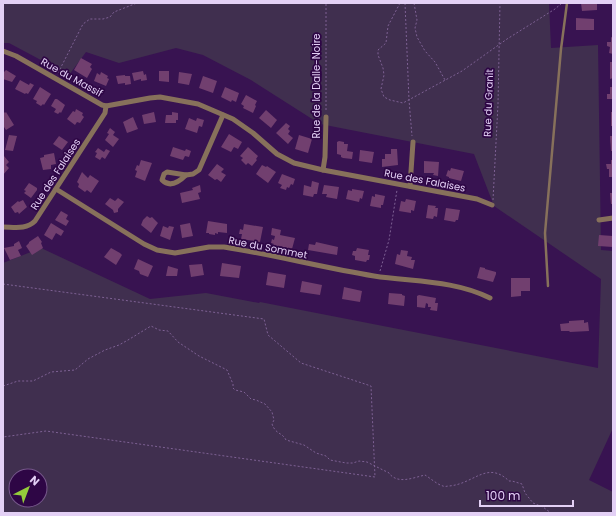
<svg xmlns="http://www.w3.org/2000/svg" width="616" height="516" font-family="Poppins,sans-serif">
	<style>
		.green { fill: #402f4f; fill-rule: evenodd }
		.building { fill: #713f6f }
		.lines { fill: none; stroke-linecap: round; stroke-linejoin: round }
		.path { stroke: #7e6194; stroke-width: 1; stroke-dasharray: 2 2; stroke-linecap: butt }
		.service { stroke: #87715b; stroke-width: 2.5 }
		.minor { stroke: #87715b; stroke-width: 5 }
		.labels { text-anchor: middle; stroke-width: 3.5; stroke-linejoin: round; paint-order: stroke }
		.street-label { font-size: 10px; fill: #e3d0f5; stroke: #2e0645 }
	</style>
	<rect width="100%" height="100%" fill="#381351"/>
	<!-- green -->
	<path class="green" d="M3,3H549L551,48L598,45L601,250L613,251V428L589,480L613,492V513H3V263L41,248L150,299L206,293L259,303L260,302L598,368L601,279L494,206L474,154L320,124L251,80L203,55L176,48L119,63L86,52L69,75L9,43H3ZM16,476H40V500H16Z"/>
	<!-- building -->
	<g class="building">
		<path d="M581,3H597V10L582,11Z"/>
		<path d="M576,18L594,19V30H576Z"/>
		<path d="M611,37L613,38V54L609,53L610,47L607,46V42H611Z"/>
		<path d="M81,58L92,64L90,67L92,69L87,78L74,70Z"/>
		<path d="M610,62H613V78L610,79Z"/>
		<path d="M6,70L16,76L12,82L3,79V73Z"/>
		<path d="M143,71L144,75L146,74L147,80L141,81V79L134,81L132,73Z"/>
		<path d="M159,71H169V82L159,81Z"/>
		<path d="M101,72L108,76L107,78L109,79L106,86L94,81L97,73L100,75Z"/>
		<path d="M179,72L192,74L189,85L178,83Z"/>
		<path d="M125,75V76H130L131,84L125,85V83L118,84L116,76Z"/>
		<path d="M203,76L217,81L213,93L199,88Z"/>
		<path d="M20,80L29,85L30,83L34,85L28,94L26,93L25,94L15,89Z"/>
		<path d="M40,87L51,94L44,105L43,104L41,106L36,103L37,101L33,99Z"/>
		<path d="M225,87L239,93L236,102L232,100L231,102L221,97Z"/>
		<path d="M610,87H613V99H607V94H610Z"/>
		<path d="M246,95L257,101L255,105L256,106L253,113L243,108L244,106L241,104Z"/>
		<path d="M55,99H57L65,105L61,113L60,112L58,114L54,112L56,109L51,106Z"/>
		<path d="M76,109L83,113L82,115L84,117L80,123L77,122L75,125L67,119L73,111L75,112Z"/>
		<path d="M266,110L277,120L271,128L259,118Z"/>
		<path d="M3,111L5,113L6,112L14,125L6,130L4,127L3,128Z"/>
		<path d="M154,112L156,122L144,124L142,115Z"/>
		<path d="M172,112L178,113V120H176V123H165L166,115H172Z"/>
		<rect x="611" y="112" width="2" height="14"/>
		<path d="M133,117L138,129L127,133L123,122Z"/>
		<path d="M189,118L196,121L197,118L204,120L202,127L199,126L197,133L185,129Z"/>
		<path d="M286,123L290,126L288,129L290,131L288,134L293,138L288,144L276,133Z"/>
		<path d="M110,128L115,132L113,135L119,139L113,147L105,140L109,134L107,133Z"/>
		<path d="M229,134L242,142L238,149L234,147L231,152L221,147Z"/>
		<path d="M9,135L17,136L13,151L5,150Z"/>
		<path d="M299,135L312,139L308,153L295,149Z"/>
		<path d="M59,136L68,142L62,150L53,144Z"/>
		<path d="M610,136H613V151H611Z"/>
		<path d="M339,141L344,142V144H348L347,151L353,152L352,159L343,158L341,157V155L337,154V142Z"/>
		<path d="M173,147L185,151L186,149L191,151L189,157L185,156L183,160L170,156Z"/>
		<path d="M248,147L258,156L256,159L257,160L252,166L248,163L246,165L241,160L243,158L240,156Z"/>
		<path d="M98,148L104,152L106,149L110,151L105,159L102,157L100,160L95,157L97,153L95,152Z"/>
		<path d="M391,149H397L398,165L382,167V159H385V154H391Z"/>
		<path d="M360,150L374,152L372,163L359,161Z"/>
		<path d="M54,153L56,164L51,165V169L43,170L40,158L44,157V155Z"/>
		<path d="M4,156L9,162L6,165L9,168L3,175Z"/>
		<path d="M141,160L152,163L145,181L135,177L137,171L135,170L137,165L139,166Z"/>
		<path d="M611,160H613V177H609V169H607L606,164H611Z"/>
		<path d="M424,161L439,162L438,176L433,175L434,173H424Z"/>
		<path d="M217,164L224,169L221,172L226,175L221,182L217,179L215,180L208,175Z"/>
		<path d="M262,165L266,167L267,166L276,172L268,183L256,174Z"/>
		<path d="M451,168L464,171L461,181L449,178V177L446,176L448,170L450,171Z"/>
		<path d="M82,172L88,178L90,175L99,181L91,193L87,190L85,192L78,187L79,184L77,182Z"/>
		<path d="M282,174L295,179L293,185L291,184L289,188L287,187L286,190L280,188L282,185L278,183Z"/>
		<path d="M312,181L319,183L317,194H314L313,197L303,195L304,185L311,187Z"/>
		<path d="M29,183L37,188V190L31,198L24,193L26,191L24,190Z"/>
		<path d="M200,185L201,192L198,193L200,199L182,203L180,193L193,190L192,188Z"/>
		<path d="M324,185L339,187L337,199L326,197L327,194H322Z"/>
		<path d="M352,189L364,191L362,199L360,198L359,202L346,199L348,190L352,191Z"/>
		<path d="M610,193H613V204H611Z"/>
		<path d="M375,194L385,196L383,205H381V208L370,206L372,196L375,197Z"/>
		<path d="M110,198L115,201L118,198L124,202L118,209V212L114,213L113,210L105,204Z"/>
		<path d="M406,199L416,201L414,211L411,210V213L399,211L401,201L405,202Z"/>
		<path d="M23,200L27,207L19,214L18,212L15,213L11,207L18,201L19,202Z"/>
		<path d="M428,205L436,206L435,208H438L437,217L434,216L433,219L426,218Z"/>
		<path d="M446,208L460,210L458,220H456L455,222L444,220Z"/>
		<path d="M61,211L68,215L66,219L69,221L66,226L55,220Z"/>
		<path d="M147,216L150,218L152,217L158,223L151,233L141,225L143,220Z"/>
		<path d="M208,221L227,224V233L218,232V234L215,233V235L209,234V233H206Z"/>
		<path d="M51,223L64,231L61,236L56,233L52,240L44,235Z"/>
		<path d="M190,223L193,236L182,238L180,225Z"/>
		<path d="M244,224L263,227L260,242L241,239L242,234H239L240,229L243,230Z"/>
		<path d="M163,226L168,228L169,226L174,227L170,240L160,236Z"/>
		<path d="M272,228L281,230L280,235L295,238L292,249L273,245L274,244L271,243L272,239L274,240L275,236L271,235Z"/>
		<path d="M599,235L613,236V247L598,246Z"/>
		<path d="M38,236L42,242L41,243L43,248L32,255L26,246L29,243V242Z"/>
		<path d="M19,241L22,248L18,250L21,256L10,260L4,248L14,246V244Z"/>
		<path d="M316,242L338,247L337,255L308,250L309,244L315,245Z"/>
		<path d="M111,248L120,253L122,255L116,265L104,257Z"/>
		<path d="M357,248L369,250L368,255H370L369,260H367L366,262L355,260V256L352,255L353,251H356Z"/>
		<path d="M401,250L408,251L407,256L412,257L411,260H415L413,269L395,264L397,254L400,255Z"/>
		<path d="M138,259L153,266L148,277L140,274L139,271L134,269Z"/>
		<path d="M222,263L241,266L239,278L220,276Z"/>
		<path d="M202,264L204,275L191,277L189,265Z"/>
		<path d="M168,266L178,269L177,276H166Z"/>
		<path d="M480,267L485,268V269L496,272V274L493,282L477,278Z"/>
		<path d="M268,272L286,275L284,288L266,285Z"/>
		<path d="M511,278H530V291H521V296L511,297Z"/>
		<path d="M302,281L322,285L320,295L300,292Z"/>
		<path d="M344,287L362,291L360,302L342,299Z"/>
		<path d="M389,293L402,294V295L405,296L404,306L388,304Z"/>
		<path d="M419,295L436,298L435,303H438L437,311L430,310L431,307H428V304L426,303L425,308L417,307V296Z"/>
		<path d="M584,320V323L588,322L589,331L570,332L569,331H561L560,324L569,323V321Z"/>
	</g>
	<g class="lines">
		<!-- path -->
		<g class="path">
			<path d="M400,3L388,26L386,43L378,50V55L383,68L384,75L381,89L384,97L390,100L403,103L462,71L507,39L555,9L562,3"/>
			<path d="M405,3L409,100L412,136"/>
			<path d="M414,3L417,20L415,28L417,37L425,51L435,62L445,80"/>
			<path d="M58,73L83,24L90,19H103L110,17L114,12L137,3"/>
			<path d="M326,110V3"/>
			<path d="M493,200L498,104L500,3"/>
			<path d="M380,271L389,240L397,190"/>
			<path d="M3,284L264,319L268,335L301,363L371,386L375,477L46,431L3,437"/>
			<path d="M3,386L18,381H33L51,372L75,370L88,359L105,350L119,345L128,340L151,326L159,330L168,331L178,342L199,356L227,370L233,384V388L235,390L244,392L251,399L256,400L265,404L272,412L274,420L272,424C276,435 282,432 286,440L304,445L316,453L326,456L330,460L346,463H353L359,461L367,462L385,471L388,472C397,485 412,478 425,475C430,478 438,485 443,486C445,487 447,486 449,486C474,484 487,460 509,481H512L522,484L525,493L533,503L543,507L551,513"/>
		</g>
		<!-- service -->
		<path class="service" d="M548,286L545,233L561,49L567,3"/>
		<!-- minor -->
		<g class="minor">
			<path d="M3,51L16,56L102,105L106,106L150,98L160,97L198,104L233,119L253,133L277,154L294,163L323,170L477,199L492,205"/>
			<path d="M323,170L325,157L326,117"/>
			<path d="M167,172L186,175C179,182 170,188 162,180L164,174Z"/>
			<path d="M186,175L193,174L199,170L223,115"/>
			<path d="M410,186L413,142"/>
			<path d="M56,189L144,244L157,250L175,253L209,247H224C275,255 324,268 374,276C413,282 454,280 490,298"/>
			<path d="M599,220L613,218"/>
			<path d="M3,227C14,227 26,230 35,221L105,113L106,106"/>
		</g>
	</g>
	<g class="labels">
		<!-- street labels -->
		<g class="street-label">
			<text transform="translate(72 77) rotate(29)" y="4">Rue du Massif</text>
			<text transform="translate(316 86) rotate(-90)" y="4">Rue de la Dalle-Noire</text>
			<text transform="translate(488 103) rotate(-88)" y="4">Rue du Granit</text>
			<text transform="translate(55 174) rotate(-57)" y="4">Rue des Falaises</text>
			<text transform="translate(425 180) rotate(11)" y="4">Rue des Falaises</text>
			<text transform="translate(268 247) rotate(11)" y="4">Rue du Sommet</text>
		</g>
	</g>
	<!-- border -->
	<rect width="616" height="516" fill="none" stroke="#e3d0f5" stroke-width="8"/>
	<!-- north arrow -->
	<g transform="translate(28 488) rotate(42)"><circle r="19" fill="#2e0645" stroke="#76578b"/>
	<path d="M0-3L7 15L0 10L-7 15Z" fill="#94cc3b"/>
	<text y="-6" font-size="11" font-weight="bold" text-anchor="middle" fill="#e3d0f5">N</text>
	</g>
	<!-- scale -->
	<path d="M480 500v6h93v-6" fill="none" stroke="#e3d0f5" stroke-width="2"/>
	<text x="486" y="500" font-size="12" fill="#e3d0f5" stroke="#2e0645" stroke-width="3" paint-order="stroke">100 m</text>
</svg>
